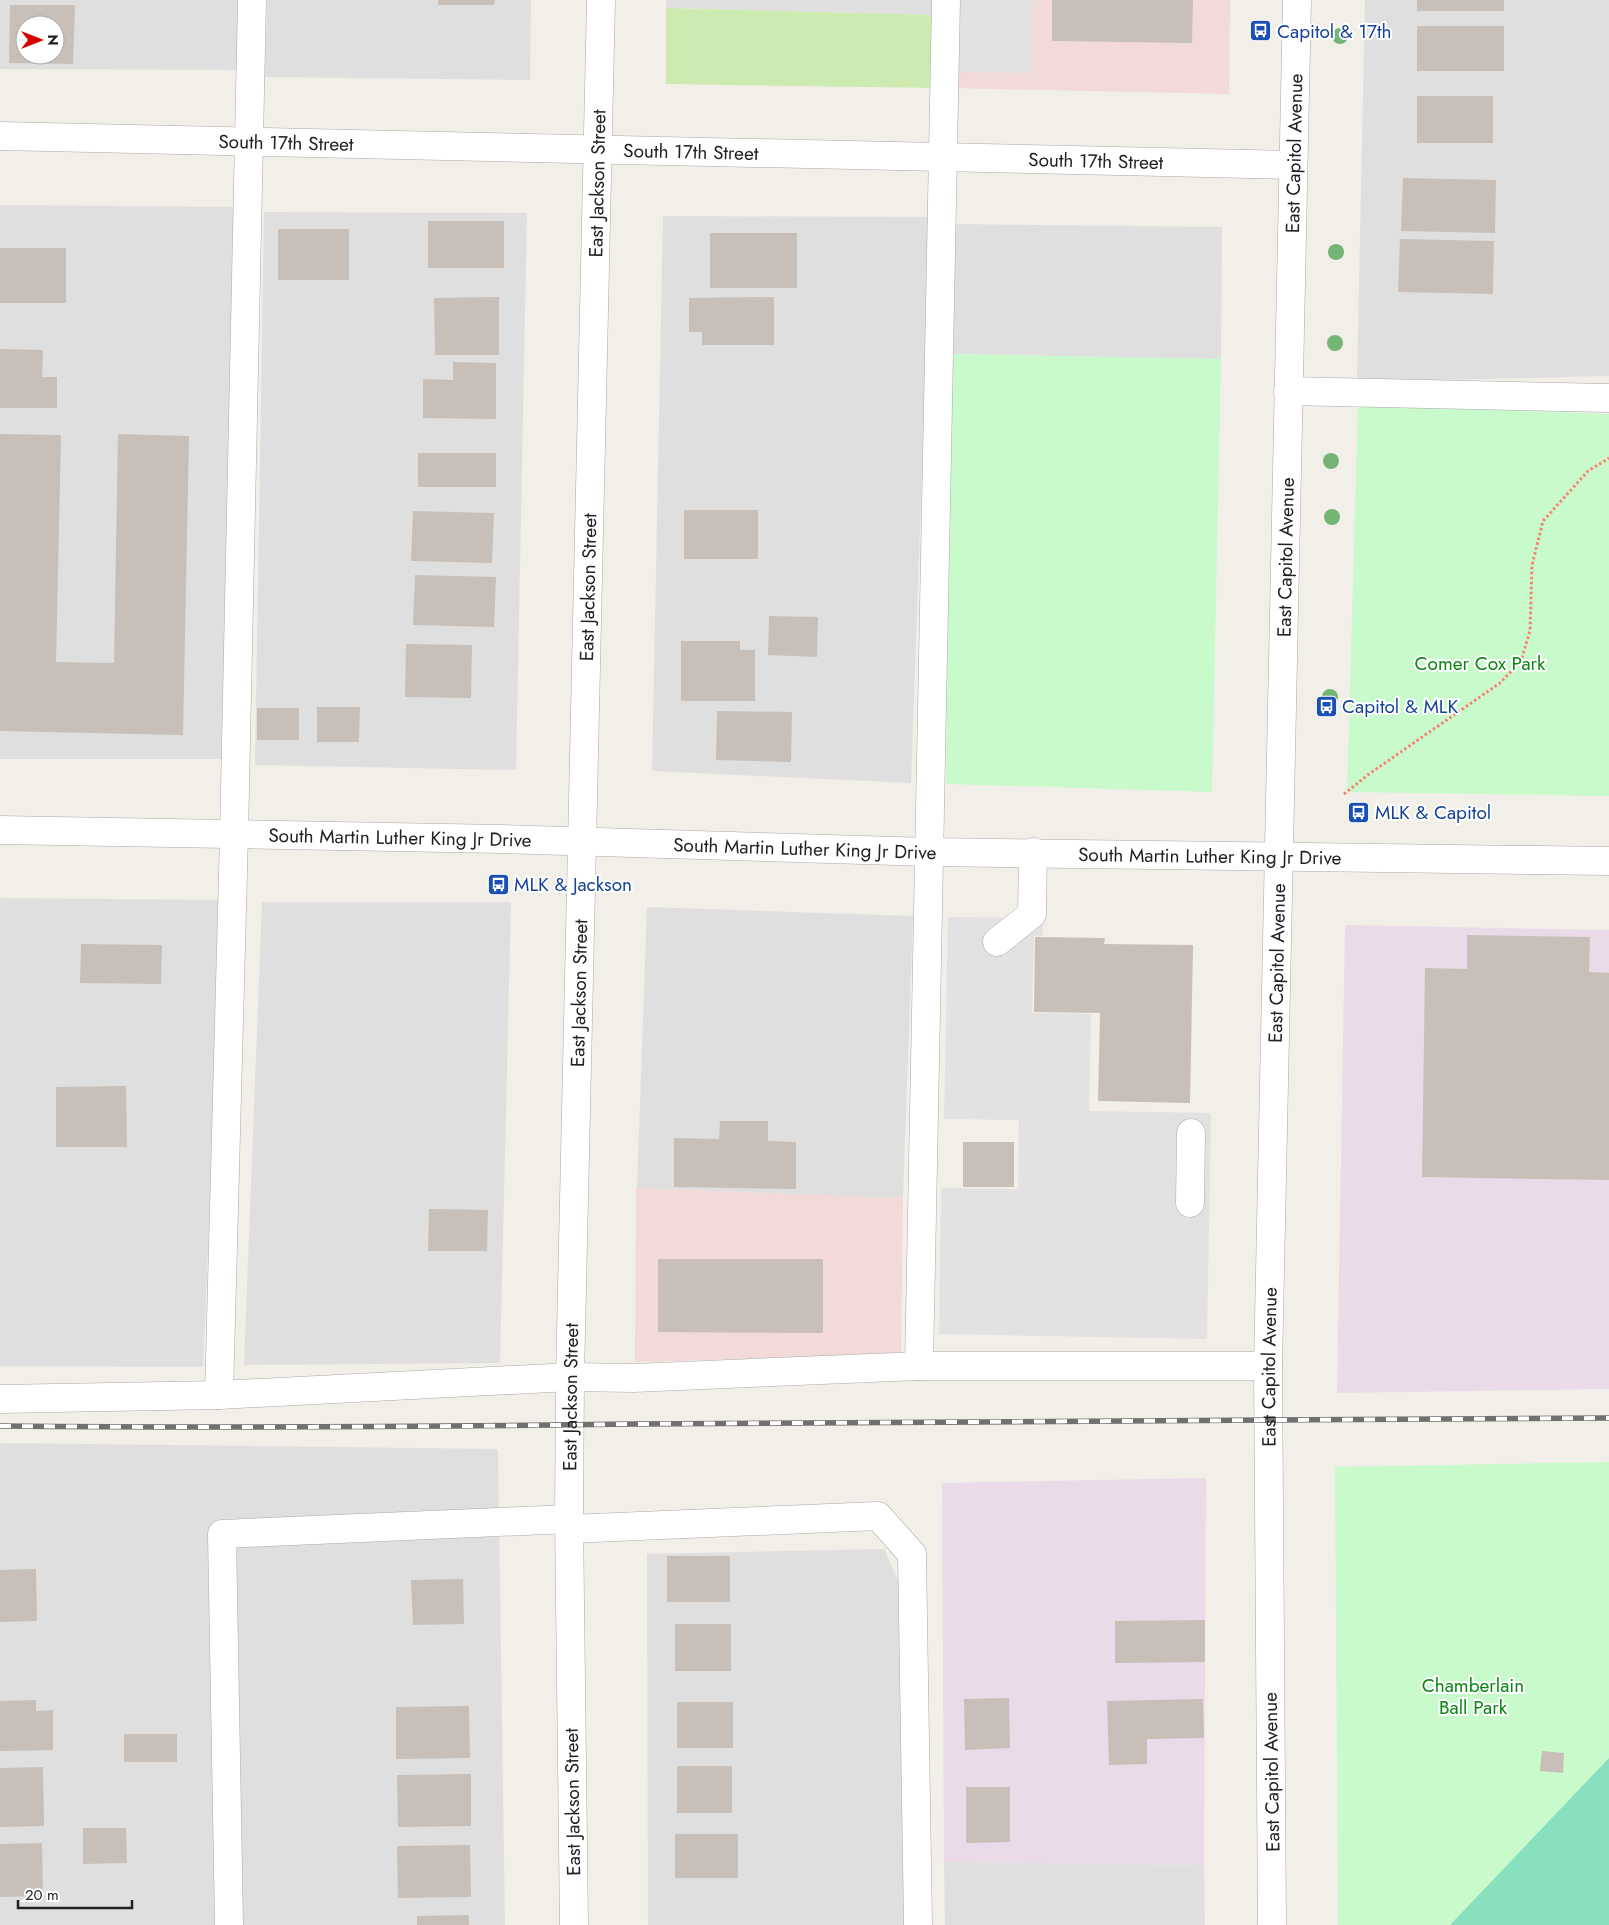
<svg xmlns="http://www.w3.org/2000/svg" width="1609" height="1925" font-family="Jost,sans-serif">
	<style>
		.residential { fill: #e0dfdf; fill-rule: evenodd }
		.commercial { fill: #f2dad9 }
		.industrial { fill: #ebdbe8 }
		.grass { fill: #cdebb0 }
		.park { fill: #c8facc }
		.pitch { fill: #88e0be }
		.parking { fill: #e2e2e2 }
		.building { fill: #c7bfb8; fill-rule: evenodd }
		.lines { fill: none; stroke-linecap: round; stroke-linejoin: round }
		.minor-casing { stroke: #a9a9a9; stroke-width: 29 }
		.path { stroke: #fa8072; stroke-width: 3; stroke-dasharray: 2.5 2.5; stroke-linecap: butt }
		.minor { stroke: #fff; stroke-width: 28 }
		.rail-casing { stroke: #707070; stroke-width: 5.5 }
		.rail { stroke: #fff; stroke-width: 4; stroke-dasharray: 11; stroke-linecap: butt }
		.tree { fill: #74b475 }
		.labels { text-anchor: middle; stroke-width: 4; stroke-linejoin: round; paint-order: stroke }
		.transit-label { font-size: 19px; fill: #164399; stroke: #fff; text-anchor: start }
		.street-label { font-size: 19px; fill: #222; stroke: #fff }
		.park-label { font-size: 19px; fill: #0c8416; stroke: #fff }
	</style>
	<rect width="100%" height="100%" fill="#f2efe9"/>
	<!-- residential -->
	<g class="residential">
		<path d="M0,0H240L239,70L0,69ZM25,25H55V55H25Z"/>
		<path d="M267,0H531L530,80L265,77Z"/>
		<path d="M666,0H938V15L666,8Z"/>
		<path d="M1365,0H1609V376L1357,382Z"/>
		<path d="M0,205L237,207L221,759H0Z"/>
		<path d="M264,212L527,213L516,770L255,765Z"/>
		<path d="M663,216L931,217L911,783L652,771Z"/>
		<path d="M955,224L1222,227L1221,359L951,354Z"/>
		<path d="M0,898L223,900L203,1367L0,1366Z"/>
		<path d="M262,902H511L500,1363L244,1365Z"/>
		<path d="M647,907L913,916L903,1198L637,1188Z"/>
		<path d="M0,1443L498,1449L505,1925H0Z"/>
		<path d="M884,1549L904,1593L905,1925H648L647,1554Z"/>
		<path d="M944,1862L1204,1865L1205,1925H945Z"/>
	</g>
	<!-- commercial -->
	<g class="commercial">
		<path d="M953,0H1230L1229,94L951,88Z"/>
		<path d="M636,1188L903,1198L901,1355L635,1362Z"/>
	</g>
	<!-- industrial -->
	<g class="industrial">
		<path d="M1345,925L1609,930V1389L1337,1393Z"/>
		<path d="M1206,1478L1204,1865L944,1862L942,1483Z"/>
	</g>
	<!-- grass -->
	<path class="grass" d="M666,8L938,15L936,88L666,84Z"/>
	<!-- park -->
	<g class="park">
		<path d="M951,354L1221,359L1212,792L946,784Z"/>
		<path d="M1358,405L1609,414V796L1347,792Z"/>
		<path d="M1609,1462V1925H1338L1335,1467Z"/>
	</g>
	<!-- pitch -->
	<path class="pitch" d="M1609,1758V1925H1450Z"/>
	<!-- parking -->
	<g class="parking">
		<path d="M961,0H1033L1031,73L959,72Z"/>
		<path d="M948,917L1043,918V935L1034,936L1032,1013L1091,1014L1089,1111L1211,1113L1207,1339L939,1334L941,1188L1018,1189L1019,1120L944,1119Z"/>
	</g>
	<!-- building -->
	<g class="building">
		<path d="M438,0H495L494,5H438Z"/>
		<path d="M1052,0H1193L1192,43L1052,41Z"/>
		<rect x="1417" y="0" width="87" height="11"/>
		<path d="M10,5H75L73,64L9,63ZM25,25H55V55H25Z"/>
		<rect x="1417" y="26" width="87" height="45"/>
		<rect x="1417" y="96" width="76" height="47"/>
		<path d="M1403,178L1496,180L1495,233L1401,231Z"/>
		<rect x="428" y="221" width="76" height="47"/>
		<rect x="278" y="229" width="71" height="51"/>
		<rect x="710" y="233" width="87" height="55"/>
		<path d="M1400,239L1494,241L1493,294L1398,292Z"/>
		<rect x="0" y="248" width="66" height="55"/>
		<path d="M499,297V355H435L434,298Z"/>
		<path d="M774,297V345H702V332H689V298Z"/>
		<path d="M0,349L43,350L42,377H57V408H0Z"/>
		<path d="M453,362L496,363V419L423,418V379L453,380Z"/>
		<path d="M0,434L61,435L56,662L114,663L118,434L189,436L183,735L0,731Z"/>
		<rect x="418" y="453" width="78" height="34"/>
		<rect x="684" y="510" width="74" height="49"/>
		<path d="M413,511L494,513L492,563L411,561Z"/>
		<path d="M415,575L496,577L494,627L413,625Z"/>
		<path d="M769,616L818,617L817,657L768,655Z"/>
		<path d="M681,641H740V650H755V701H681Z"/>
		<path d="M406,644L472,645L471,698L405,697Z"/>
		<path d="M317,707H360L359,742H317Z"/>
		<rect x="257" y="708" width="42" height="32"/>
		<path d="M717,711L792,712L791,762L716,760Z"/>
		<path d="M1467,935L1590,937L1589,972L1609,973V1180L1422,1177L1425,968L1467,969Z"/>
		<path d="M1035,937L1105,938L1104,944L1193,945L1190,1103L1098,1101L1100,1013L1034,1012Z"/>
		<path d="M81,944L162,945L161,984L80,983Z"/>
		<path d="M126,1086L127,1147H56V1087Z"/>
		<path d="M720,1121H768V1141L796,1142V1189L674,1187V1138L719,1139Z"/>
		<rect x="963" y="1142" width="51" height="45"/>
		<path d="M429,1209L488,1210L487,1251H428Z"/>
		<path d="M658,1259H823V1333L658,1332Z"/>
		<rect x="667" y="1556" width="63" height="46"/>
		<path d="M36,1569L37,1621L0,1622V1570Z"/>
		<path d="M463,1579L464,1624L413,1625L411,1580Z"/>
		<path d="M1205,1620V1662L1115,1663V1621Z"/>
		<rect x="675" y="1624" width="56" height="47"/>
		<path d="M1009,1698L1010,1748L965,1750L964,1699Z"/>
		<path d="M1203,1699L1204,1738L1147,1739V1764L1109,1765L1107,1701Z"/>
		<path d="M36,1700V1711L53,1710V1750L0,1751V1701Z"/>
		<rect x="677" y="1702" width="56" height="46"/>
		<path d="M469,1706L470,1758L396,1759V1707Z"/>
		<rect x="124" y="1734" width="53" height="28"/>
		<path d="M1542,1751L1564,1753L1563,1773L1540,1771Z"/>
		<rect x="677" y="1766" width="55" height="47"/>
		<path d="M43,1767L44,1826L0,1827V1768Z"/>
		<path d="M471,1774V1826L398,1827L397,1775Z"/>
		<path d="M966,1787H1010V1842L966,1843Z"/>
		<path d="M83,1828H126L127,1863L83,1864Z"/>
		<rect x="675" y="1834" width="63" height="44"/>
		<path d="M42,1843L43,1896L0,1897V1844Z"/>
		<path d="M470,1845L471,1897L398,1898L397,1846Z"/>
		<path d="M469,1915V1925H417V1916Z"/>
	</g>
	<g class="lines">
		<defs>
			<g id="minor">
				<path id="s1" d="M0,136L1293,165"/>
				<path d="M1288,391L1609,398"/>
				<path id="s2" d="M0,830L501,839L929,852L1609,861"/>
				<path d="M997,942L1032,914L1033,852"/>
				<path d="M1190,1203L1191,1133"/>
				<path d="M919,1366L946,0"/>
				<path d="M219,1395L234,835L252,0"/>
				<path d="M0,1399L219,1395L570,1377L633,1378L919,1366H1268"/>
				<path d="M569,1529L878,1516L912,1554L918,1925"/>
				<path d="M229,1925L222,1534L569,1519"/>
				<path id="s3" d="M574,1925L569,1519L570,1377L601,0"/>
				<path id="s4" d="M1272,1925L1268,1366L1297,0"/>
			</g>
		</defs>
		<!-- minor casing -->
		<use href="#minor" class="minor-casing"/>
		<!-- path -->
		<path class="path" d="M1344,794L1369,774L1500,683L1521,661L1530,631L1532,565L1543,521L1588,471L1609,458"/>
		<!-- minor -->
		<use href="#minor" class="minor"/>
		<defs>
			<path id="rail" d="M0,1426C211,1428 423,1427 634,1424L1609,1418"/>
		</defs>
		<!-- rail casing -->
		<use href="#rail" class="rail-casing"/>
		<!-- rail -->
		<use href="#rail" class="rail"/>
	</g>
	<!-- trees -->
	<g class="tree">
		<circle cx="1340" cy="36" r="8"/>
		<circle cx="1336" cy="252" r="8"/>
		<circle cx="1335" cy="343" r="8"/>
		<circle cx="1331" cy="461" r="8"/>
		<circle cx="1332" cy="517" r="8"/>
		<circle cx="1330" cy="697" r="8"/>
	</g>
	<!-- icons -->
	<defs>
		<symbol id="bus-square" viewBox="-11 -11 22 22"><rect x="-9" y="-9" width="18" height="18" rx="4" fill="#1a4fb4" stroke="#fff"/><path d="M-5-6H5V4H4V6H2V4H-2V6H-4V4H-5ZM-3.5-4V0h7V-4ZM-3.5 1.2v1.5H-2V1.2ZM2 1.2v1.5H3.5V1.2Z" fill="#fff"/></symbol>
	</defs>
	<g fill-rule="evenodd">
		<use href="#bus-square" x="1248" y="18" width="25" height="25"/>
		<use href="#bus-square" x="1314" y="694" width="25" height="25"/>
		<use href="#bus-square" x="1346" y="800" width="25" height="25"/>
		<use href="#bus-square" x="486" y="872" width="25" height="25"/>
	</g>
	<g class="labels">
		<!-- transit labels -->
		<g class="transit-label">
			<text x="1277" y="38">Capitol &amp; 17th</text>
			<text x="1342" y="713">Capitol &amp; MLK</text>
			<text x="1375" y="819">MLK &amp; Capitol</text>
			<text x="514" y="891">MLK &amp; Jackson</text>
		</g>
		<!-- street labels -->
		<g class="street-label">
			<text dy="7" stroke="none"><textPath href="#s1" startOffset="286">South 17th Street</textPath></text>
			<text dy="7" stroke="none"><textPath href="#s1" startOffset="691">South 17th Street</textPath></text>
			<text dy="7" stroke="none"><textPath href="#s4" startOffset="1772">East Capitol Avenue</textPath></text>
			<text dy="7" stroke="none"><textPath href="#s1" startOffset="1096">South 17th Street</textPath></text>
			<text dy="7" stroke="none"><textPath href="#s3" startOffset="1742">East Jackson Street</textPath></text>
			<text dy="7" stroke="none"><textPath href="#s4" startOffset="1368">East Capitol Avenue</textPath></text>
			<text dy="7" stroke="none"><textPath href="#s3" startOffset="1338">East Jackson Street</textPath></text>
			<text dy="7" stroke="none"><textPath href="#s2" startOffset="400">South Martin Luther King Jr Drive</textPath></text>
			<text dy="7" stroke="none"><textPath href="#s2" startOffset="805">South Martin Luther King Jr Drive</textPath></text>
			<text dy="7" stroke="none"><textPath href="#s2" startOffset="1210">South Martin Luther King Jr Drive</textPath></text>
			<text dy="7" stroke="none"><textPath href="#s4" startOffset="962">East Capitol Avenue</textPath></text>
			<text dy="7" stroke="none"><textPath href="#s3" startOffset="932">East Jackson Street</textPath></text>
			<text dy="7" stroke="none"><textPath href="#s4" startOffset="558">East Capitol Avenue</textPath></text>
			<text dy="7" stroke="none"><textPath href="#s3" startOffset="528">East Jackson Street</textPath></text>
			<text transform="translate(1271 1772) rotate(-91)" y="7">East Capitol Avenue</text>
			<text transform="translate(572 1802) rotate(-91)" y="7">East Jackson Street</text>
		</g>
		<!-- park labels -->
		<g class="park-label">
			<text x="1480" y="670">Comer Cox Park</text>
			<text x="1473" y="1692">Chamberlain<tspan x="1473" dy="22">Ball Park</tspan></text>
		</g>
	</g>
	<!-- north arrow -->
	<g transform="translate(40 40) rotate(90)"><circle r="24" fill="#ffffff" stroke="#a7a7a7"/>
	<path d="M0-4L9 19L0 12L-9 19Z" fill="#d40000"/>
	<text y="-8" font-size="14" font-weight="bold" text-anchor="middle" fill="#222222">N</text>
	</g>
	<!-- scale -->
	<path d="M18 1900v8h114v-8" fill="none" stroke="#222222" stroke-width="2.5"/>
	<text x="25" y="1900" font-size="15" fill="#222222" stroke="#ffffff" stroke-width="4" paint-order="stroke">20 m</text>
</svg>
